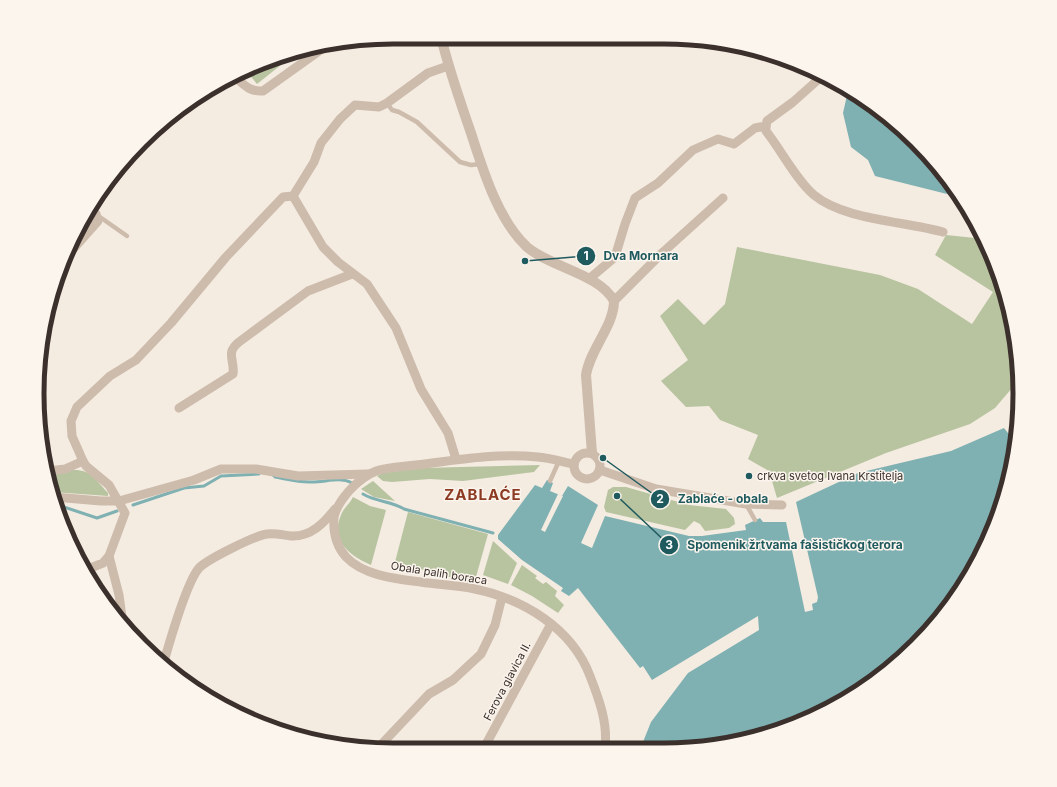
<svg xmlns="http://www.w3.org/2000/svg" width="1057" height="787" font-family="Inter,sans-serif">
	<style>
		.green { fill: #b8c4a0 }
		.water { fill: #7fb0b2 }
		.pier { fill: #f4ebe1 }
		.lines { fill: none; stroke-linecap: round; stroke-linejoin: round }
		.stream { stroke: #7fb0b2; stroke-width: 3 }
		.service { stroke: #cdbbac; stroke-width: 4.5 }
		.minor { stroke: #cdbbac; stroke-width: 9 }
		.tertiary { stroke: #cdbbac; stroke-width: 10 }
		.poi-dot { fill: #1f5a5e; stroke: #fbf5ee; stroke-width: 1.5 }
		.labels { text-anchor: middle; stroke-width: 3; stroke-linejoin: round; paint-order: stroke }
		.poi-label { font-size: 11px; fill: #3b302b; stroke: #fbf5ee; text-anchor: start }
		.street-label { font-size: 11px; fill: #3b302b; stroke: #fbf5ee }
		.district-label { font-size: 15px; font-weight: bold; letter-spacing: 1px; fill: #8c3b22; stroke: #fbf5ee }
		.rim { fill: none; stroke: #3b302b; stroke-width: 5 }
		.leader { fill: none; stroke: #1f5a5e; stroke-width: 1.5 }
		.callout-dot { fill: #1f5a5e; stroke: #fbf5ee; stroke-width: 1.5 }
		.mark-label { font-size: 12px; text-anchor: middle; font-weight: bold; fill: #fff }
		.callout-label { font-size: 12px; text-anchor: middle; font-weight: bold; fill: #1f5a5e; stroke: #fbf5ee; stroke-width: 3; stroke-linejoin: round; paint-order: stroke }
	</style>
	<rect width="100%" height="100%" fill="#f4ebe1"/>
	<!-- green -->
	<g class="green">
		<path d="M301,49L257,84L247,72Z"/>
		<path d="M946,235L985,239L1008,301L1019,370L1012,388L995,408L970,424L886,453L777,498L769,471L748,459L758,435L720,420L709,406L686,407L661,381L688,360L660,316L678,299L704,325L725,304L737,247L880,275L918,289L972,324L993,292L935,255Z"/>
		<path d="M540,465L534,472L463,481L430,479L392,482L383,481L377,476L383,473L422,468Z"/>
		<path d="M72,470C91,469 96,480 108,493V496L53,492L49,475Z"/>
		<path d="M373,481L395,501L374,497L361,489Z"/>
		<path d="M613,487H626L689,505L726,509L734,518L735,524L729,528L705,531L700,524L694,521L685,530L606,512L604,507L608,490Z"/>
		<path d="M353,497L370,506L386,510L371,565C350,556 330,541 341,515C344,507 350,504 353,497Z"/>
		<path d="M408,512L488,534L474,584L395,562Z"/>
		<path d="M493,541L517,563L508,584L483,575Z"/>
		<path d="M522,565L537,576L535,578L543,584L546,582L557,591L555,596L564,605L558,613L532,596L511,585Z"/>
	</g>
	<!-- water -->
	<g class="water">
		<path d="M848,91L861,97L946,177L959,197L875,176L868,160L851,147L843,113Z"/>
		<path d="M1004,428L1011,437L1017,433V440L1001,508L972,572L931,629L880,676L800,723L710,747H641L651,722L688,673L759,630L758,616L652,680L643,666L640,668L578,588L569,596L561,591L563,588L522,560L498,539V535L535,485L542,488L547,480L553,483L550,491L562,496L568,486L598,505L581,543L592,548L605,516L689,536H702L746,530L745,525L760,518L763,522H786L805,612L813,610L812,604L817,602L818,597L796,502L858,473L951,451Z"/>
	</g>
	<!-- pier -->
	<path class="pier" d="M558,494L563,496L545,532L541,530Z"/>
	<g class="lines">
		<!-- stream -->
		<g class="stream">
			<path d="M273,475L275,477C286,479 298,482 309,482C324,483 339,476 352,483"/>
			<path d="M363,494C376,502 392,501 404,509L493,533"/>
			<path d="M55,504L97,518L117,511"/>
			<path d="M133,505L184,488L204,486L221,476L259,474"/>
		</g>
		<!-- service -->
		<g class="service">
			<path d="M387,103L392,110L399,112L417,122L460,162L471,165L480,164"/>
			<path d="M97,215L127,236"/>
			<path d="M550,481L559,461"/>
			<path d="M746,504L755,520"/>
		</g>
		<!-- minor -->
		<g class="minor">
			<path d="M235,77C244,85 250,92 263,91L326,46"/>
			<path d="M766,126V131C781,150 797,181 814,195C844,220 904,221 943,232"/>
			<path d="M293,196L323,247L338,262L367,284L396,328L421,389L448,433L456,459"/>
			<path d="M67,256L98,221L96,214L91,210"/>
			<path d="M589,279L615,257L625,224L635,198L658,183L693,150L718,139L734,144L755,128L766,126L767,121L793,102L820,78"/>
			<path d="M614,301L662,253L723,198"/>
			<path d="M179,408L233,374C235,360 225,353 239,342L308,291L352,274"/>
			<circle cx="587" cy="466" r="13"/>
			<path d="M574,464C563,462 550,458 538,457C500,453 462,459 425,464C390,469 375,463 349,491C342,499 336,507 334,517C333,531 336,546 346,557C364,576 397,579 421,582C439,585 457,585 475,589C523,599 572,628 590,676C599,699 608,723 605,748"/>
			<path d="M600,470L656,489L746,504L782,505"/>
			<path d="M49,471L65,469L83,461"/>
			<path d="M54,497L101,501H119L194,480L221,469H256L298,476L368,474"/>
			<path d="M109,556L119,595L123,624"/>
			<path d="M88,569L103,563L109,556L125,513L109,485L86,466L83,461L72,436L71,421L77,407L110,376L136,360L171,323L226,257L283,197L293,196L314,162L321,143L340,119L355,105L379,107L387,103L428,73L448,66"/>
			<path d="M163,665C169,644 186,583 199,568C208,559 254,536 267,534C274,533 283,535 291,536C311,537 324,523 335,509"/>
			<path d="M484,748L551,624"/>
			<path d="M377,749L429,694L453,680L481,654L495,625L502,597"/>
		</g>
		<!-- tertiary -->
		<path class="tertiary" d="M441,37C449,70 460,101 471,133C483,170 498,220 527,247C550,267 600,274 614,301C614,326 590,349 586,375L592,453"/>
	</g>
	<!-- markers -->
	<circle class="poi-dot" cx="749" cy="476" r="4"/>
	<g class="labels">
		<!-- poi labels -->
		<g class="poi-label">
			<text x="757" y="480">crkva svetog Ivana Krstitelja</text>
		</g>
		<!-- street labels -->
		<g class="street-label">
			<text transform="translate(439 573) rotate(9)" y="4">Obala palih boraca</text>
			<text transform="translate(507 681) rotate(-62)" y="4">Ferova glavica II.</text>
		</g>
		<!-- district labels -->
		<g class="district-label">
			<text x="483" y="500">ZABLAĆE</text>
		</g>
	</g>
	<!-- crop -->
	<path d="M0 0H1057V787H0ZM393 44H664A349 349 0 0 1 1013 393V394A349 349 0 0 1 664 743H393A349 349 0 0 1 44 394V393A349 349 0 0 1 393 44Z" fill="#fbf5ee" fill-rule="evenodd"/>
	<path class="rim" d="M393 44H664A349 349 0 0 1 1013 393V394A349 349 0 0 1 664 743H393A349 349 0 0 1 44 394V393A349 349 0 0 1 393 44Z"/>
	<!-- callouts -->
	<path class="leader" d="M525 261L586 256M603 458L660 499M617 496L669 545"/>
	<g class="callout-dot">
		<circle cx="525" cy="261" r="4"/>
		<circle cx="603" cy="458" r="4"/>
		<circle cx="617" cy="496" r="4"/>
		<circle cx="586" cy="256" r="10"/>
		<circle cx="660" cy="499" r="10"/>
		<circle cx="669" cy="545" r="10"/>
	</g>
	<g class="mark-label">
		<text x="586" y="260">1</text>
		<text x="660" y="503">2</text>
		<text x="669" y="549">3</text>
	</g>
	<g class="callout-label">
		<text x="641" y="260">Dva Mornara</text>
		<text x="723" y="503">Zablaće - obala</text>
		<text x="795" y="549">Spomenik žrtvama fašističkog terora</text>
	</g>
</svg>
